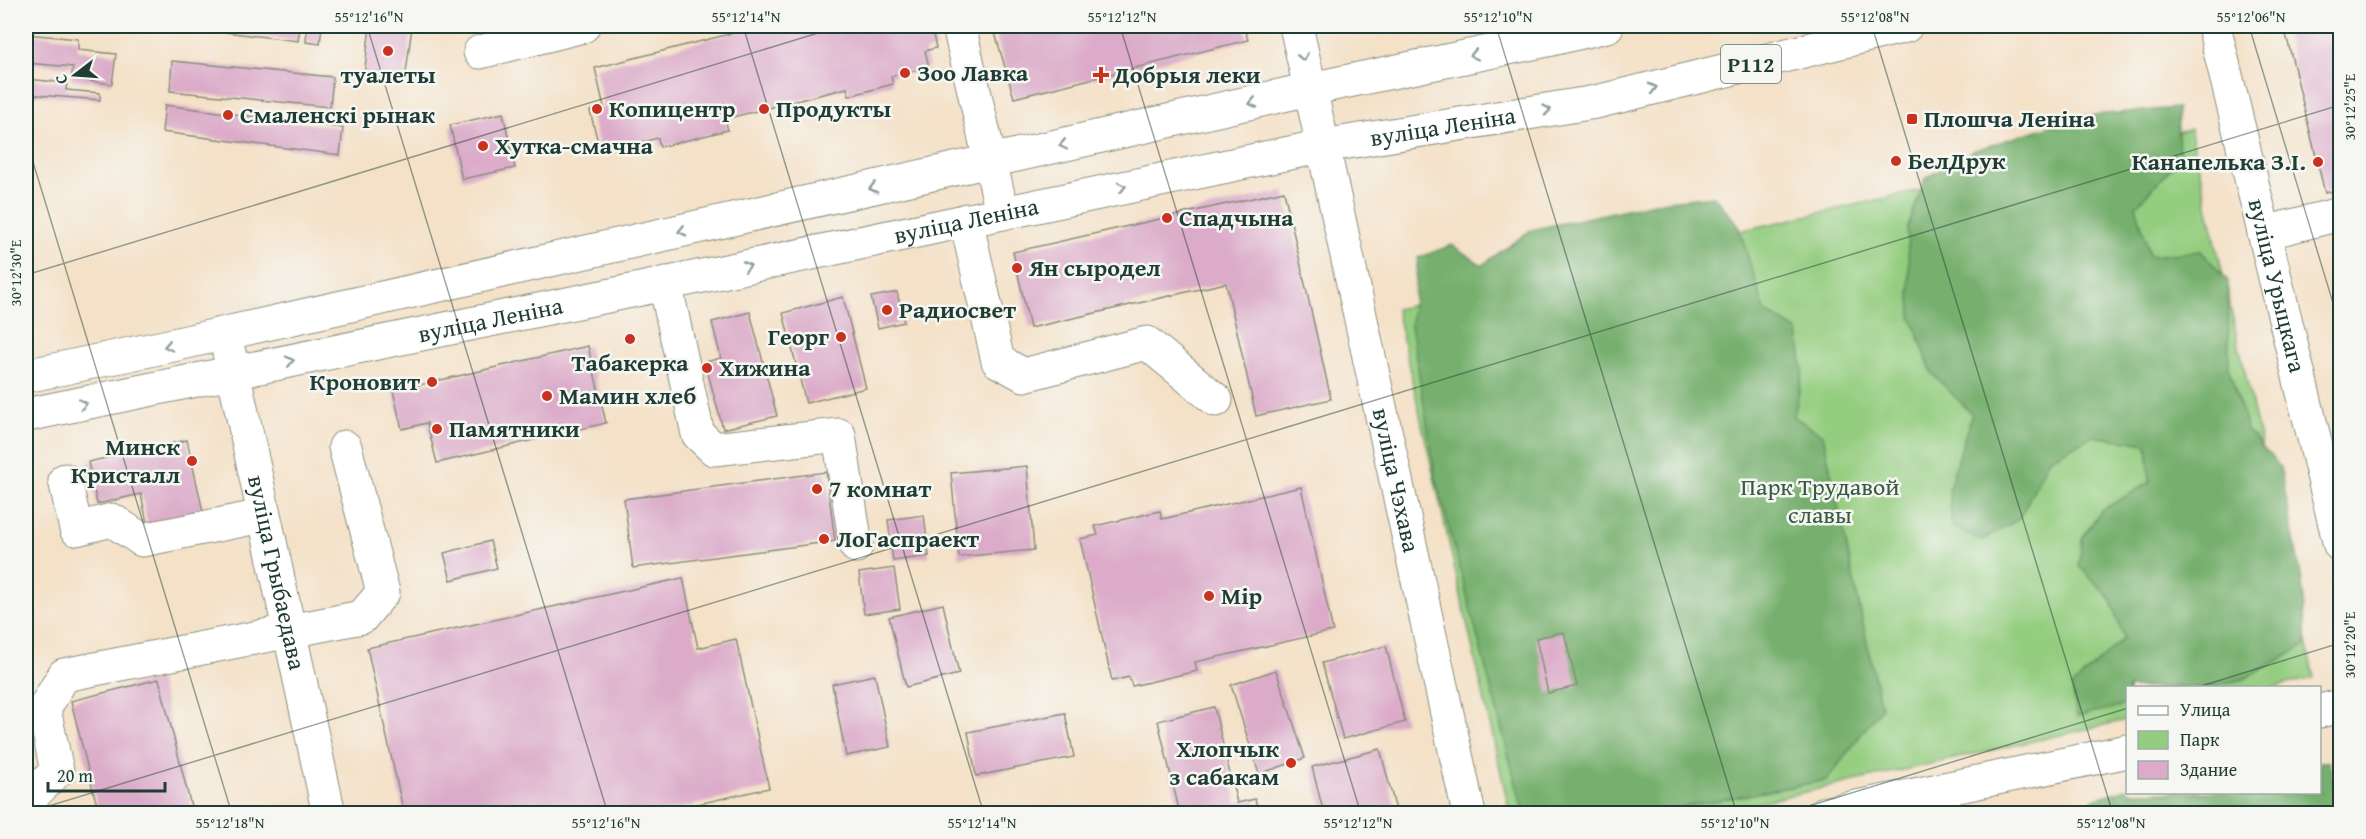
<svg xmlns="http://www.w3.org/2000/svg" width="2366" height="839" font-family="'Gentium Book Plus',serif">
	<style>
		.green { fill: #94cd80; stroke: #5a855a; stroke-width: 1.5 }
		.forest { fill: #77b06e; stroke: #4b7651; stroke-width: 1.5 }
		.building { fill: #dbabc9 }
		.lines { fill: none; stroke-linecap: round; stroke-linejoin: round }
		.minor-casing { stroke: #8a8f7e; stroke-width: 35 }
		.major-casing { stroke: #8a8f7e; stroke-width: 35 }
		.minor { stroke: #fff; stroke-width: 33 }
		.major { stroke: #fff; stroke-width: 33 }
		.oneway { stroke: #8f9e9a }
		.ticks { fill: none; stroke: #1f3d34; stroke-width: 1.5; stroke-opacity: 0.45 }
		.poi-dot { fill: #c8321e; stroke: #f6f6f2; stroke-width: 2 }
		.labels { text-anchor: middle; stroke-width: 5; stroke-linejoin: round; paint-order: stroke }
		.shield { fill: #f6f6f2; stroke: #60746d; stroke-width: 1.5 }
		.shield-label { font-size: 22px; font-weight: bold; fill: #1f3d34 }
		.poi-label { font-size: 24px; font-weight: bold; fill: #1f3d34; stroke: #f6f6f2; text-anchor: start }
		.street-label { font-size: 24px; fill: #1f3d34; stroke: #f6f6f2 }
		.park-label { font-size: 24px; fill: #365a43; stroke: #f6f6f2 }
		.neatline { fill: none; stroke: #1f3d34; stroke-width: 2 }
		.ticks-label { font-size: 15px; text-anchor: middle; fill: #1f3d34 }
	</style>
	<rect width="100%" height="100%" fill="#f6f6f2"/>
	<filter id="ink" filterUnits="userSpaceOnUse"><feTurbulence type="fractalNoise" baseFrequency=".0167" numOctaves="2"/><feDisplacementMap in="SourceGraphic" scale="12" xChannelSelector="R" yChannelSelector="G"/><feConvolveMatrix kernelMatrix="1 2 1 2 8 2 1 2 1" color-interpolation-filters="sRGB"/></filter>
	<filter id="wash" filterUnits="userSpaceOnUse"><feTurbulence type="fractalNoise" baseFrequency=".008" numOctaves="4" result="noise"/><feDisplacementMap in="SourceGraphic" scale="24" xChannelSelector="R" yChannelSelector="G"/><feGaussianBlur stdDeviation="1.35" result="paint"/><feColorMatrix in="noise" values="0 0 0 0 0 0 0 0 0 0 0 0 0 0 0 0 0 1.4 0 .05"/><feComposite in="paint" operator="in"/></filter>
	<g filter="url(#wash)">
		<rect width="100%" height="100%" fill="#f4e1c7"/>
		<!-- green -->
		<path class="green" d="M2190,129L2314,678L2270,688H2128L2127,720L1711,813H1510L1396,309Z"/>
		<!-- forest -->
		<g class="forest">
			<path d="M2177,108L2179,159L2136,206L2150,256L2201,251L2228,281L2229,369L2247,430L2280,467L2302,581L2306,645L2244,679L2206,687L2128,688L2127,705L2077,716L2072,686L2124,638L2110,598L2079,566L2082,538L2102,510L2150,482L2147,444L2092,436L2049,459L2019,519L1982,540L1952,527L1949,488L1972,414L1932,373L1911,316L1907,229L1925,179L1972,151L2082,116Z"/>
			<path d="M1714,196L1738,225L1765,311L1798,331L1803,371L1794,417L1823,435L1881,708L1827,780L1651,813L1535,814L1523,811L1435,474L1411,325L1418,258L1452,245L1482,265L1531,230L1659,202Z"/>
			<path d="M2320,762H2329L2340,813H2087L2093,799L2127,789L2128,792H2320Z"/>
		</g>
		<g id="blocks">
			<!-- building -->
			<g class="building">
				<path d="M177,26H300L298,41Z"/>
				<path d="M307,26H322L320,44L306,42Z"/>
				<path d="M370,26H412L405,81L364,76Z"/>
				<path d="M761,26H931L936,48L925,51L929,67L891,76L893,84L849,96L847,88L725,119L728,130L660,147L658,138L615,149L614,142L599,146L590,111L604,107L595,68Z"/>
				<path d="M993,26H1244L1248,40L1014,98Z"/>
				<path d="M2284,26H2340V189L2325,193Z"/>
				<path d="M26,34L78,39V50L116,54L112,84L71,79L73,67L26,63Z"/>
				<path d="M172,61L333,77L330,107L170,91Z"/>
				<path d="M26,79L67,83L66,90L100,93V100L26,94Z"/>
				<path d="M165,105L343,128L340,155L162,132Z"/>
				<path d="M503,113L515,168L462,179L450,125Z"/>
				<path d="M1284,191L1331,399L1256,416L1226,283L1030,328L1013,252Z"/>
				<path d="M897,292L904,322L878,328L871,297Z"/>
				<path d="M843,297L866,388L806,403L783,313Z"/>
				<path d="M750,312L777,416L723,429L705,362L721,358L712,322Z"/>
				<path d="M588,346L606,423L437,463L427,423L402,429L393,391Z"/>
				<path d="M187,440L204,516L148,528L141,494L97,504L88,462Z"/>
				<path d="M1027,466L1034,550L959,557L951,473Z"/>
				<path d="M826,472L835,541L633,568L624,499Z"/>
				<path d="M1301,487L1333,631L1195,662L1197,671L1132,686L1129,677L1112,681L1080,539L1098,535L1095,526L1160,511L1162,519Z"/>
				<path d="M924,515L929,556L893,561L888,520Z"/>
				<path d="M490,541L497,568L451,580L444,553Z"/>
				<path d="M894,568L900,609L864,614L859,573Z"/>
				<path d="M683,578L698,648L736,639L769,788L654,814H404L367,648Z"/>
				<path d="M943,604L959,674L906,687L889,617Z"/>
				<path d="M1564,632L1577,686L1548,693L1536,638Z"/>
				<path d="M1386,646L1405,722L1343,739L1322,663Z"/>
				<path d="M1276,670L1305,758L1259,774L1231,685Z"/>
				<path d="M875,675L890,747L846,756L832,684Z"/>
				<path d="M159,679L193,814H99L71,701Z"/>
				<path d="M1214,707L1237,803L1255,799L1259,814H1180L1158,721Z"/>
				<path d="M1065,713L1074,757L976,776L968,732Z"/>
				<path d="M1380,749L1397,814H1324L1312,767Z"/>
			</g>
		</g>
	</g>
	<g filter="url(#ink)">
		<use href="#blocks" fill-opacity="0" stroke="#8a8f7e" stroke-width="1.5"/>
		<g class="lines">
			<defs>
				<g id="minor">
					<path d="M959,26L1002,212"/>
					<path id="s1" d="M2214,26L2340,545"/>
					<path d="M480,52L583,26"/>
					<path id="s2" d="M1323,146L1469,814"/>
					<path d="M966,220L998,361L1024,375L1147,343L1216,400"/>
					<path d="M2264,233L2340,214"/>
					<path d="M665,283L698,434L714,449L839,435L856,546"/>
					<path id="s3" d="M225,334L329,814"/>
					<path d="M65,480L76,529L112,520L142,540L263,516"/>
					<path d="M2320,711L2340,706"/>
					<path d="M26,802L57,771L44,709L64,675L362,617L383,592L345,447"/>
					<path d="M1823,814L2128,751"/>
				</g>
				<g id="major">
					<path d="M1296,26L1323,146"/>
					<path d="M26,376L173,345L1310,89L1552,39L1607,26"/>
					<path id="s4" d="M26,415L607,296L1323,146L1596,102L1906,26"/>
				</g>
			</defs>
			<!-- minor casing -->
			<use href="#minor" class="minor-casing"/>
			<!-- major casing -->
			<use href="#major" class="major-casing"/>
			<!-- minor -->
			<use href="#minor" class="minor"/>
			<!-- major -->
			<use href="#major" class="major"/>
		</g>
		<!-- one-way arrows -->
		<defs><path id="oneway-chevron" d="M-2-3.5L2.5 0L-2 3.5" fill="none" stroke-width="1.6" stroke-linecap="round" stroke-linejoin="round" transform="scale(1.5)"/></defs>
		<g class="oneway">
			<use href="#oneway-chevron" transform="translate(1474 55) rotate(168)"/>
			<use href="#oneway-chevron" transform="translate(1303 57) rotate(77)"/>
			<use href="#oneway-chevron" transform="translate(1653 88) rotate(-14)"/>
			<use href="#oneway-chevron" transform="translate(1253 103) rotate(167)"/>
			<use href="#oneway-chevron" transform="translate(1547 110) rotate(-9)"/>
			<use href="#oneway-chevron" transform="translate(1063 145) rotate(168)"/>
			<use href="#oneway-chevron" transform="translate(1122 187) rotate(-12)"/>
			<use href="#oneway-chevron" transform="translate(873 188) rotate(167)"/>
			<use href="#oneway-chevron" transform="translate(682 231) rotate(167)"/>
			<use href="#oneway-chevron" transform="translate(747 266) rotate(-12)"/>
			<use href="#oneway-chevron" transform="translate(168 346) rotate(168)"/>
			<use href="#oneway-chevron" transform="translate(290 361) rotate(-12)"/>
			<use href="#oneway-chevron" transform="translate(83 404) rotate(-11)"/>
		</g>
	</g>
	<!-- ticks -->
	<path class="ticks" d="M367,26L608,814M743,26L984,814M1120,26L1361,814M1496,26L1737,814M1872,26L2113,814M2249,26L2340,326M26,139L232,814M26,275L841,26M2195,688L2340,643M26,813L2340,105M1783,814L2128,708"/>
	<!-- markers -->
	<g class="poi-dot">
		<circle cx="388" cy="51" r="6"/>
		<circle cx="905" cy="73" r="6"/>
		<path d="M1098 66h6v6h6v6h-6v6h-6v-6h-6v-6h6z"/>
		<circle cx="597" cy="109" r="6"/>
		<circle cx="764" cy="109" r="6"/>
		<circle cx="228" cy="115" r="6"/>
		<rect x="1906" y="113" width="12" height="12" rx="3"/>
		<circle cx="483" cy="146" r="6"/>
		<circle cx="1896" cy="161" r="6"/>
		<circle cx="2318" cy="162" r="6"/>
		<circle cx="1167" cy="218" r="6"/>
		<circle cx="1017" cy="268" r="6"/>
		<circle cx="887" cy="310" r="6"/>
		<circle cx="841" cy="337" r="6"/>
		<circle cx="630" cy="339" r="6"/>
		<circle cx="707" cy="368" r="6"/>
		<circle cx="432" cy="382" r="6"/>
		<circle cx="547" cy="396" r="6"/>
		<circle cx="437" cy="429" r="6"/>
		<circle cx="192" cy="461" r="6"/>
		<circle cx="817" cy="489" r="6"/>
		<circle cx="824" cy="539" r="6"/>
		<circle cx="1209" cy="596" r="6"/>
		<circle cx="1291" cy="763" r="6"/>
	</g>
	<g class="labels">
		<!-- shield labels -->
		<rect class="shield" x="1721" y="45" width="60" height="38" rx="4.5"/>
		<g class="shield-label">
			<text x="1751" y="72">Р112</text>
		</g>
		<!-- poi labels -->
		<g class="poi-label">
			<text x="917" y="81">Зоо Лавка</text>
			<text x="388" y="83" text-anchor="middle">туалеты</text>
			<text x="1113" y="83">Добрыя леки</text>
			<text x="609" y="117">Копицентр</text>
			<text x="776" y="117">Продукты</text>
			<text x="240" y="123">Смаленскі рынак</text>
			<text x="1924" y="127">Плошча Леніна</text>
			<text x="495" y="154">Хутка-смачна</text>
			<text x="1908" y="169">БелДрук</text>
			<text x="2306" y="170" text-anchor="end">Канапелька З.І.</text>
			<text x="1179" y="226">Спадчына</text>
			<text x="1029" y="276">Ян сыродел</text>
			<text x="899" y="318">Радиосвет</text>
			<text x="829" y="345" text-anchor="end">Георг</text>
			<text x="630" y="371" text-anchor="middle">Табакерка</text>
			<text x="719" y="376">Хижина</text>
			<text x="420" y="390" text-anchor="end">Кроновит</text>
			<text x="559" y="404">Мамин хлеб</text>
			<text x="449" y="437">Памятники</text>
			<text x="180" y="455" text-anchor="end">Минск<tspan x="180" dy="28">Кристалл</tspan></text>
			<text x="829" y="497">7 комнат</text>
			<text x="836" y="547">ЛоГаспраект</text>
			<text x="1221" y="604">Мір</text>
			<text x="1279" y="757" text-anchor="end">Хлопчык<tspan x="1279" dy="28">з сабакам</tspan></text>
		</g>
		<!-- street labels -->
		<g class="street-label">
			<text dy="8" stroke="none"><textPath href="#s4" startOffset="1446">вуліца Леніна</textPath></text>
			<text dy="8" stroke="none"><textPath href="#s4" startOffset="960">вуліца Леніна</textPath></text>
			<text dy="8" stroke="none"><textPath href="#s1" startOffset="267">вуліца Урыцкага</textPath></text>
			<text dy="8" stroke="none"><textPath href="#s4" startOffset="474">вуліца Леніна</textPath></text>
			<text dy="8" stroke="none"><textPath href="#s2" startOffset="342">вуліца Чэхава</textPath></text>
			<text dy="8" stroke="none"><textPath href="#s3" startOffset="244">вуліца Грыбаедава</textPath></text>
		</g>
		<!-- park labels -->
		<g class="park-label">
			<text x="1820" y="495">Парк Трудавой<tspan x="1820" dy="28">славы</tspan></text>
		</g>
	</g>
	<!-- margin -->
	<rect width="2366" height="839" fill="none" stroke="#f6f6f2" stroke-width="66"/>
	<!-- legend -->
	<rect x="2126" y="686" width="195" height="108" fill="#f6f6f2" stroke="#a0aca6" stroke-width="1.5"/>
	<rect x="2138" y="706" width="30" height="9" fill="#ffffff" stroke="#a0aca6" stroke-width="1.5"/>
	<text x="2180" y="716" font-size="18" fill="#1f3d34">Улица</text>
	<rect x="2138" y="731" width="30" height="18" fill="#94cd80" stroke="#a0aca6" stroke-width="1.5"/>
	<text x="2180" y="746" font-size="18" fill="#1f3d34">Парк</text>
	<rect x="2138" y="761" width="30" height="18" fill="#dbabc9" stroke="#a0aca6" stroke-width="1.5"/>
	<text x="2180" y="776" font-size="18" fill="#1f3d34">Здание</text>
	<!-- north arrow -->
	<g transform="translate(75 75) rotate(253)" stroke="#f6f6f2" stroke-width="4.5" paint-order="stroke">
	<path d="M0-4.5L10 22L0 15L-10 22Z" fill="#1f3d34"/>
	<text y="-9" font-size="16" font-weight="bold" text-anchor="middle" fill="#1f3d34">С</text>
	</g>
	<!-- scale -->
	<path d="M48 782v9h117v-9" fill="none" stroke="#1f3d34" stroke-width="3"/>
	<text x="57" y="782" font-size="18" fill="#1f3d34" stroke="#f6f6f2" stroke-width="4.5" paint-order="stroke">20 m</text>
	<rect x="33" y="33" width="2300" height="773" class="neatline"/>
	<g class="ticks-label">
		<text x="369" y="22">55°12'16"N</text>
		<text x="746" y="22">55°12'14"N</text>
		<text x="1122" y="22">55°12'12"N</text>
		<text x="1498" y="22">55°12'10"N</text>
		<text x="1875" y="22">55°12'08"N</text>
		<text x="2251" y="22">55°12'06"N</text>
		<text transform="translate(2350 107) rotate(-90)" y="5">30°12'25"E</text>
		<text transform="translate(16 273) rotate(-90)" y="5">30°12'30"E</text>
		<text transform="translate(2350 645) rotate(-90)" y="5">30°12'20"E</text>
		<text x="230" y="828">55°12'18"N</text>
		<text x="606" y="828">55°12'16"N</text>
		<text x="982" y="828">55°12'14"N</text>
		<text x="1358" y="828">55°12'12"N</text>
		<text x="1735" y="828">55°12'10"N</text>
		<text x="2111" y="828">55°12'08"N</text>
	</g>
</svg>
